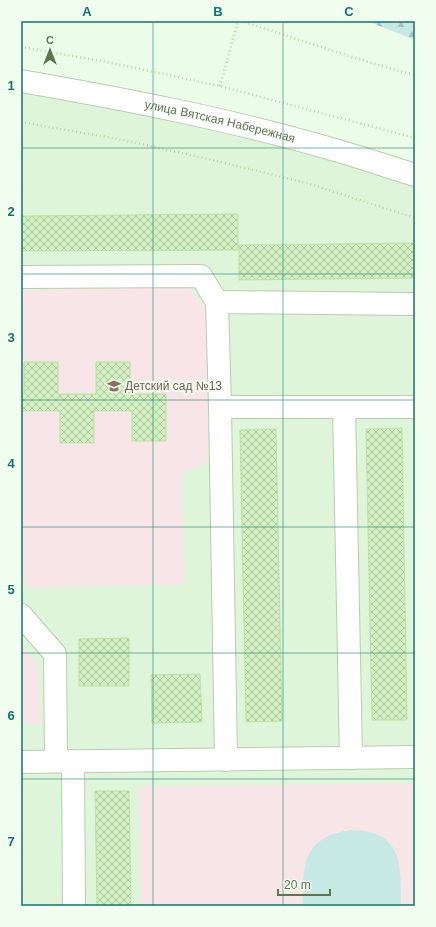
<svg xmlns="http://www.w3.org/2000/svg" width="436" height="927" font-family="Arial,sans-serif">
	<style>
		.residential { fill: #dff5da }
		.education { fill: #f8e5e7 }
		.forest { fill: url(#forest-firs) }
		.park { fill: #c7e9e4 }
		.building { fill: url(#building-cross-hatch); stroke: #bae3a2 }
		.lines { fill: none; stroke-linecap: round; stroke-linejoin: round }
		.minor-casing { stroke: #b8ceae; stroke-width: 24 }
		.path { stroke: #b6d6a3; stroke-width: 2.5; stroke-dasharray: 1 3; stroke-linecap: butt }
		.minor { stroke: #fff; stroke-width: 22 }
		.grid { fill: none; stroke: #0f766e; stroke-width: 1; stroke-opacity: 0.55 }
		.labels { text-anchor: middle; stroke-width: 4; stroke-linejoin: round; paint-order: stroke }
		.street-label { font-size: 12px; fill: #5d764d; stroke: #f1feef }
		.education-label { font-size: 12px; fill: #785e54; stroke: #f1feef; text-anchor: start }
		.neatline { fill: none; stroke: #0f766e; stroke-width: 1.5 }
		.grid-label { font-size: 13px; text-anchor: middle; font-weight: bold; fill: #0f766e }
	</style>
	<defs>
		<pattern id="forest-firs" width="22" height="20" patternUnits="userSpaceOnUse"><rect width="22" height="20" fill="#c7e9e4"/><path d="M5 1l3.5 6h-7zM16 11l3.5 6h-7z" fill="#a5c1bb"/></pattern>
		<pattern id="building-cross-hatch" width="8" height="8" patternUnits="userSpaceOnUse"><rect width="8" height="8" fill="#d2f0c1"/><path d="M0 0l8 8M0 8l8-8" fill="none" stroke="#aec79f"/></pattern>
	</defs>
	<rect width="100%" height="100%" fill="#ebfce8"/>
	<!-- residential -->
	<path class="residential" d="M21,81L415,175V906H21Z"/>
	<!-- education -->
	<g class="education">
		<path d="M189,287L207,311L208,462L182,473L185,584L29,588L21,579V290Z"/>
		<path d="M21,643L38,664L41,723H21Z"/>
		<path d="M415,783V906H141L139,787Z"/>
	</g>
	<!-- forest -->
	<path class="forest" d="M365,21H415V40L372,23Z"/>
	<!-- park -->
	<path class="park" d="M351,830C403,831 401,864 401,906H303C303,865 302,837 351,830Z"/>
	<!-- building -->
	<g class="building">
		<path d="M238,214V250L21,251V216Z"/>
		<path d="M415,243V278L239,280V245Z"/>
		<path d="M24,362H58V394H96V362H130V394H166V441H132V411H94V443H60V411H21V394H24Z"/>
		<path d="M402,428L407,720H372L366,429Z"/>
		<path d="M276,429L282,721L246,722L240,430Z"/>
		<path d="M129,638V686H79V639Z"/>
		<path d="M200,674L202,722L152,723L151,675Z"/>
		<path d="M95,791H129L131,906H97Z"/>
	</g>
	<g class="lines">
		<defs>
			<g id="minor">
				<path id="s1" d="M21,81C124,99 228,119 328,148C357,156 386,166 415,175"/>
				<path d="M21,277L201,276L217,302L220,407L226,760"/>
				<path d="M217,302L415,304"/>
				<path d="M220,407H415"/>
				<path d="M344,407L351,758"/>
				<path d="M21,615L55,654L56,761"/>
				<path d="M73,761L74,906"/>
				<path d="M21,762L415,757"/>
			</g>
		</defs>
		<!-- minor casing -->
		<use href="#minor" class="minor-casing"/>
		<!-- path -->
		<g class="path">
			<path d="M241,21C299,39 356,60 415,75"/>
			<path d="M21,47L102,61L220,86L415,138"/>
			<path d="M220,86L238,21"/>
			<path d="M21,122L123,140L217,161L310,184L415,218"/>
		</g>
		<!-- minor -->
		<use href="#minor" class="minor"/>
	</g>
	<!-- grid -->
	<path class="grid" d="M153,21V906M283,21V906M21,148H415M21,274H415M21,400H415M21,527H415M21,653H415M21,779H415"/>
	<!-- icons -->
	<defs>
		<symbol id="school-bare" viewBox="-9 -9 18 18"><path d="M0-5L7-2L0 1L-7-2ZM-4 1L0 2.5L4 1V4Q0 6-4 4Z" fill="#8d6e63" stroke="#f1feef" stroke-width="2.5" paint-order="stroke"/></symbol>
	</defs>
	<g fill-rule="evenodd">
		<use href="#school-bare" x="104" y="376" width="20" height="20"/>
	</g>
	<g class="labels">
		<!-- street labels -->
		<g class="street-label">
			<text dy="4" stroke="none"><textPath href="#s1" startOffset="203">улица Вятская Набережная</textPath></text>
		</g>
		<!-- education labels -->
		<g class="education-label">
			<text x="125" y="390">Детский сад №13</text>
		</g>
	</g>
	<!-- border -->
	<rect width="436" height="927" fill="none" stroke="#f1feef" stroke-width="44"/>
	<!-- north arrow -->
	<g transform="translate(50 50)" stroke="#f1feef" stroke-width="3" paint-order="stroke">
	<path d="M0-3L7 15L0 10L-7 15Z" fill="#5d764d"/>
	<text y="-6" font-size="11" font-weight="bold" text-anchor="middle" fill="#5d764d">С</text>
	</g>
	<!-- scale -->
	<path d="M278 889v6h52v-6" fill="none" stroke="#5d764d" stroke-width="2"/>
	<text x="284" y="889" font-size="12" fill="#5d764d" stroke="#f1feef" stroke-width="3" paint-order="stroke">20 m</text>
	<rect x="22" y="22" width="392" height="883" class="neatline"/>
	<g class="grid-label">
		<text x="87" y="16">A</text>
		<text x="218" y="16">B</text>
		<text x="349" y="16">C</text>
		<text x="11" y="90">1</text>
		<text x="11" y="216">2</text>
		<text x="11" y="342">3</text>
		<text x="11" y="468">4</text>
		<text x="11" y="594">5</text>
		<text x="11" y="720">6</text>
		<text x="11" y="846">7</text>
	</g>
</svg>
